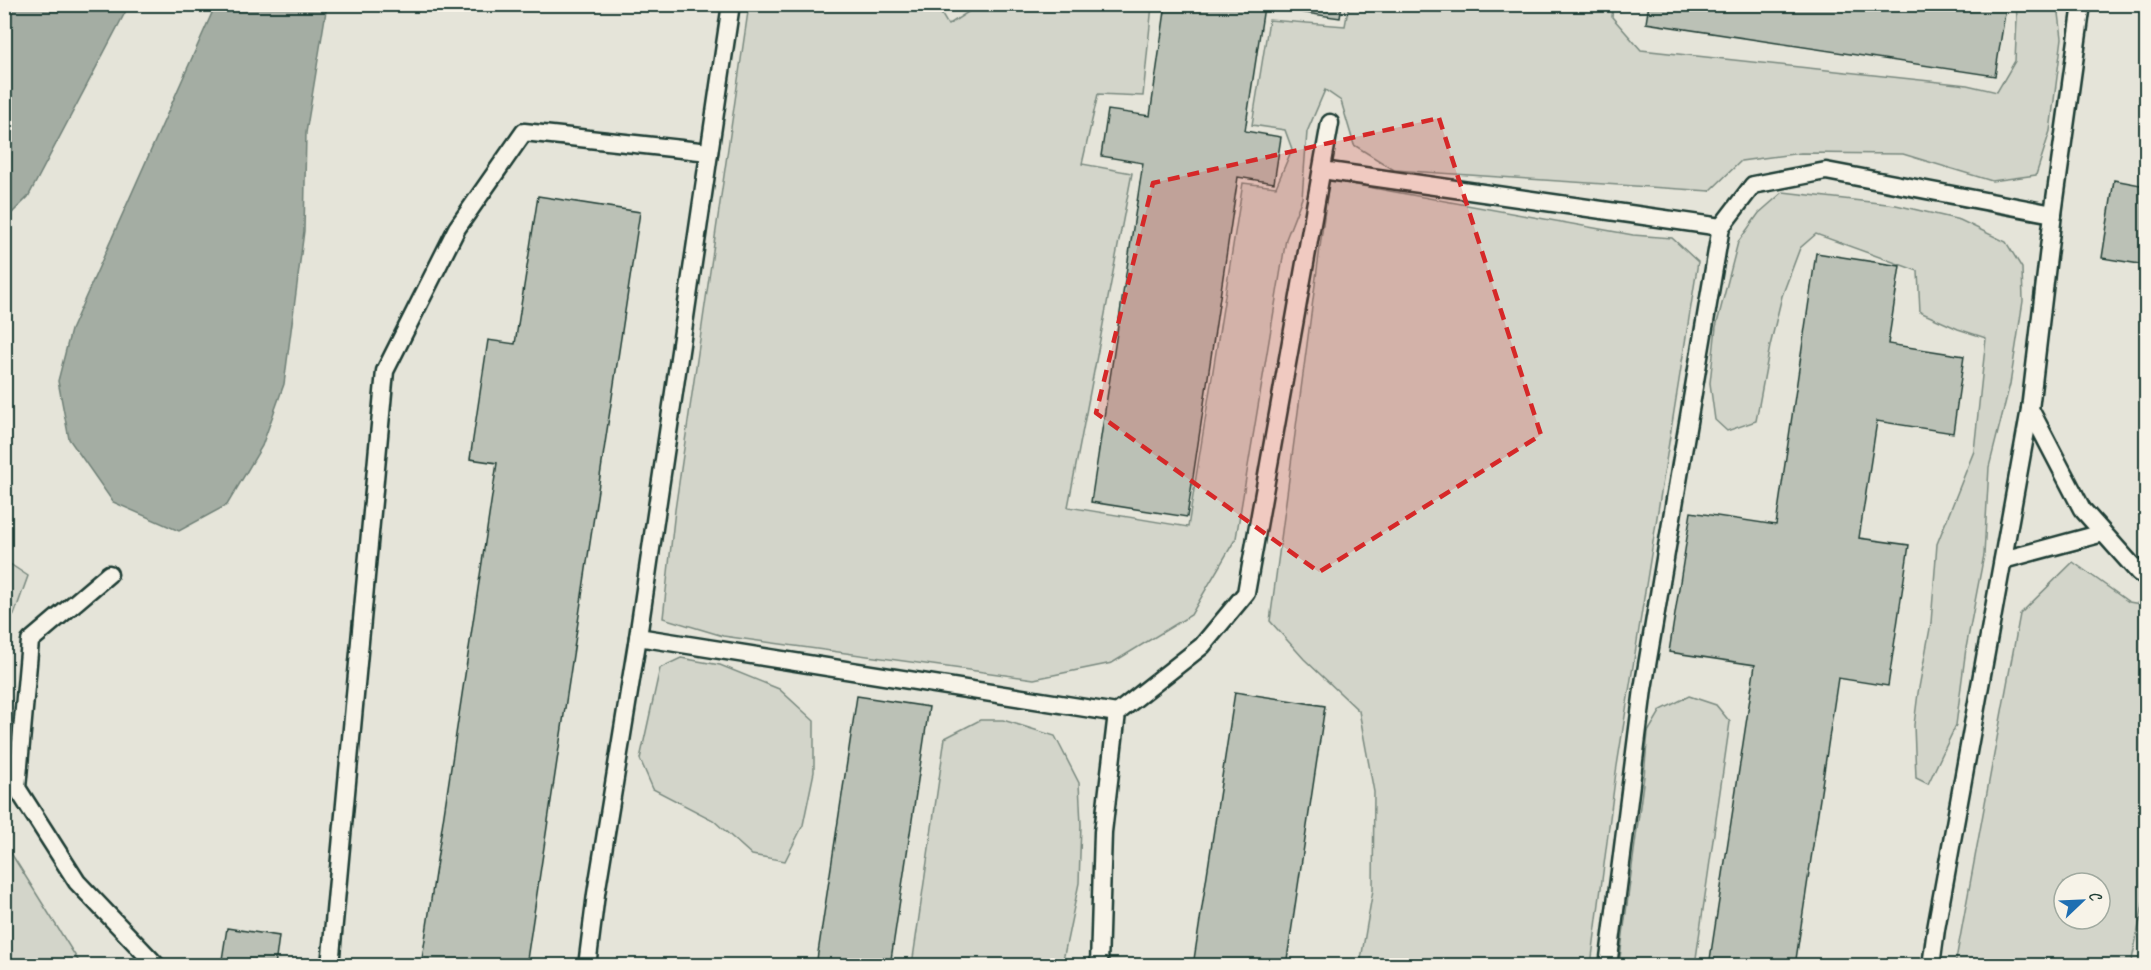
<svg xmlns="http://www.w3.org/2000/svg" width="2151" height="970" font-family="Caveat,sans-serif">
	<style>
		.built { fill: #e5e4d9; fill-rule: evenodd }
		.green { fill: #d3d5ca; stroke: #79897f; stroke-width: 1.5; fill-rule: evenodd }
		.water { fill: #a4ada3; stroke: #6f8077; stroke-width: 1.5 }
		.building { fill: #bbc1b6; stroke: #1f3d34; stroke-width: 1.5 }
		.lines { fill: none; stroke-linecap: round; stroke-linejoin: round }
		.service-casing { stroke: #1f3d34; stroke-width: 21 }
		.service { stroke: #f7f3e8; stroke-width: 16 }
		.marked { fill: #d62828; fill-opacity: 0.2; stroke: #d62828; stroke-width: 4.5; stroke-dasharray: 12 8; stroke-linejoin: round }
	</style>
	<rect width="100%" height="100%" fill="#f7f3e8"/>
	<filter id="ink" filterUnits="userSpaceOnUse"><feTurbulence type="fractalNoise" baseFrequency=".0167" numOctaves="2"/><feDisplacementMap in="SourceGraphic" scale="12" xChannelSelector="R" yChannelSelector="G"/><feConvolveMatrix kernelMatrix="1 2 1 2 8 2 1 2 1" color-interpolation-filters="sRGB"/></filter>
	<g filter="url(#ink)">
		<!-- built -->
		<path class="built" d="M5,5H2146V965L5,966ZM2064,883H2100V919H2064Z"/>
		<!-- green -->
		<g class="green">
			<path d="M1349,4L1613,5L1612,17L1641,50L1967,85L1997,92L2015,61L2017,18L2016,5H2058L2062,38L2050,131L2036,175L1992,181L1903,154L1801,153L1741,161L1710,191L1394,170L1354,145L1341,101L1325,90L1307,132L1302,198L1286,239L1236,538L1191,615L1112,663L1034,679L723,636L663,618L675,510L749,5H936L948,25L979,5H1152L1143,96L1098,94L1082,164L1132,173L1068,507L1188,527L1243,183L1276,187L1292,149L1285,130L1252,125L1269,20L1345,26Z"/>
			<path d="M1329,180L1633,235L1672,238L1698,262L1616,772L1591,965H1360L1373,890L1374,792L1359,711L1304,659L1270,621Z"/>
			<path d="M1783,192L1896,205L1960,220L2006,242L2022,268L2023,301L2010,384L1989,467L1984,555L1966,648L1956,725L1928,784L1916,778L1914,725L1918,693L1931,623L1937,544L1974,451L1986,338L1958,329L1920,312L1918,271L1816,234L1800,248L1782,296L1770,346L1756,421L1727,431L1715,420L1710,383L1716,327L1738,242L1759,213Z"/>
			<path d="M4,560L28,576L14,615L5,623Z"/>
			<path d="M2073,562L2129,602L2146,605V890L2131,965H1955L2020,614ZM2064,883H2100V919H2064Z"/>
			<path d="M681,658L720,665L779,689L814,721V772L803,825L785,861L752,855L713,820L653,789L640,759L660,668Z"/>
			<path d="M1689,696L1716,705L1730,722L1695,965H1619L1644,776L1648,732L1661,710Z"/>
			<path d="M980,720H1003L1055,736L1079,783L1081,825L1079,883L1062,965H912L945,738Z"/>
			<path d="M4,842L81,965H5Z"/>
		</g>
		<!-- water -->
		<g class="water">
			<path d="M5,4L129,5L28,197L5,220Z"/>
			<path d="M216,4L327,5L306,133L304,231L284,384L262,446L227,505L179,531L113,502L69,439L58,381L71,330Z"/>
		</g>
		<!-- building -->
		<g class="building">
			<path d="M1166,4H1342L1340,18L1264,7L1245,131L1281,137L1274,183L1238,177L1187,517L1091,502L1143,163L1101,156L1108,110L1150,116Z"/>
			<path d="M1649,4H1991L2006,7L1995,76L1646,23Z"/>
			<path d="M2114,180L2146,186V265L2102,258Z"/>
			<path d="M538,196L640,212L526,966H421L497,463L470,459L488,340L515,344Z"/>
			<path d="M1816,253L1900,266L1888,344L1964,356L1953,433L1877,421L1859,538L1909,545L1888,686L1838,678L1795,966H1709L1755,665L1669,652L1691,512L1776,525Z"/>
			<path d="M1235,692L1325,706L1286,966H1193Z"/>
			<path d="M857,696L929,707L890,966H816Z"/>
			<path d="M227,928L279,936L275,966H221Z"/>
		</g>
		<g class="lines">
			<defs>
				<g id="service">
					<path d="M2082,4L2053,214L2030,409L2082,509L2139,573L2146,574"/>
					<path d="M1322,170L1721,227"/>
					<path d="M2003,560L2103,533"/>
					<path d="M109,574L30,641L17,788L77,882L157,966"/>
					<path d="M638,637L1117,713"/>
					<path d="M330,966L385,371L457,228L524,132L709,152"/>
					<path d="M587,966L596,894L638,637L731,4"/>
					<path d="M1099,966L1103,832L1117,713L1202,646L1246,593L1330,123"/>
					<path d="M1608,966L1643,689L1721,227L1753,185L1826,171L2053,214"/>
					<path d="M1931,966L1936,929L2030,409"/>
				</g>
			</defs>
			<!-- service casing -->
			<use href="#service" class="service-casing"/>
			<!-- service -->
			<use href="#service" class="service"/>
		</g>
	</g>
	<!-- marked area -->
	<path class="marked" d="M1439,118L1541,435L1319,572L1096,413L1153,183Z"/>
	<!-- margin -->
	<rect width="2151" height="970" fill="none" stroke="#f7f3e8" stroke-width="24"/>
	<rect x="12" y="12" width="2127" height="946" fill="none" stroke="#1f3d34" stroke-width="2" filter="url(#ink)"/>
	<!-- north arrow -->
	<g transform="translate(2082 901) rotate(67)"><circle r="28" fill="#f7f3e8" stroke="#a1aaa0" stroke-width="1.5"/>
	<path d="M0-4.5L10 22L0 15L-10 22Z" fill="#1f6fb2"/>
	<text y="-9" font-size="16" font-weight="bold" text-anchor="middle" fill="#1f3d34">С</text>
	</g>
</svg>
